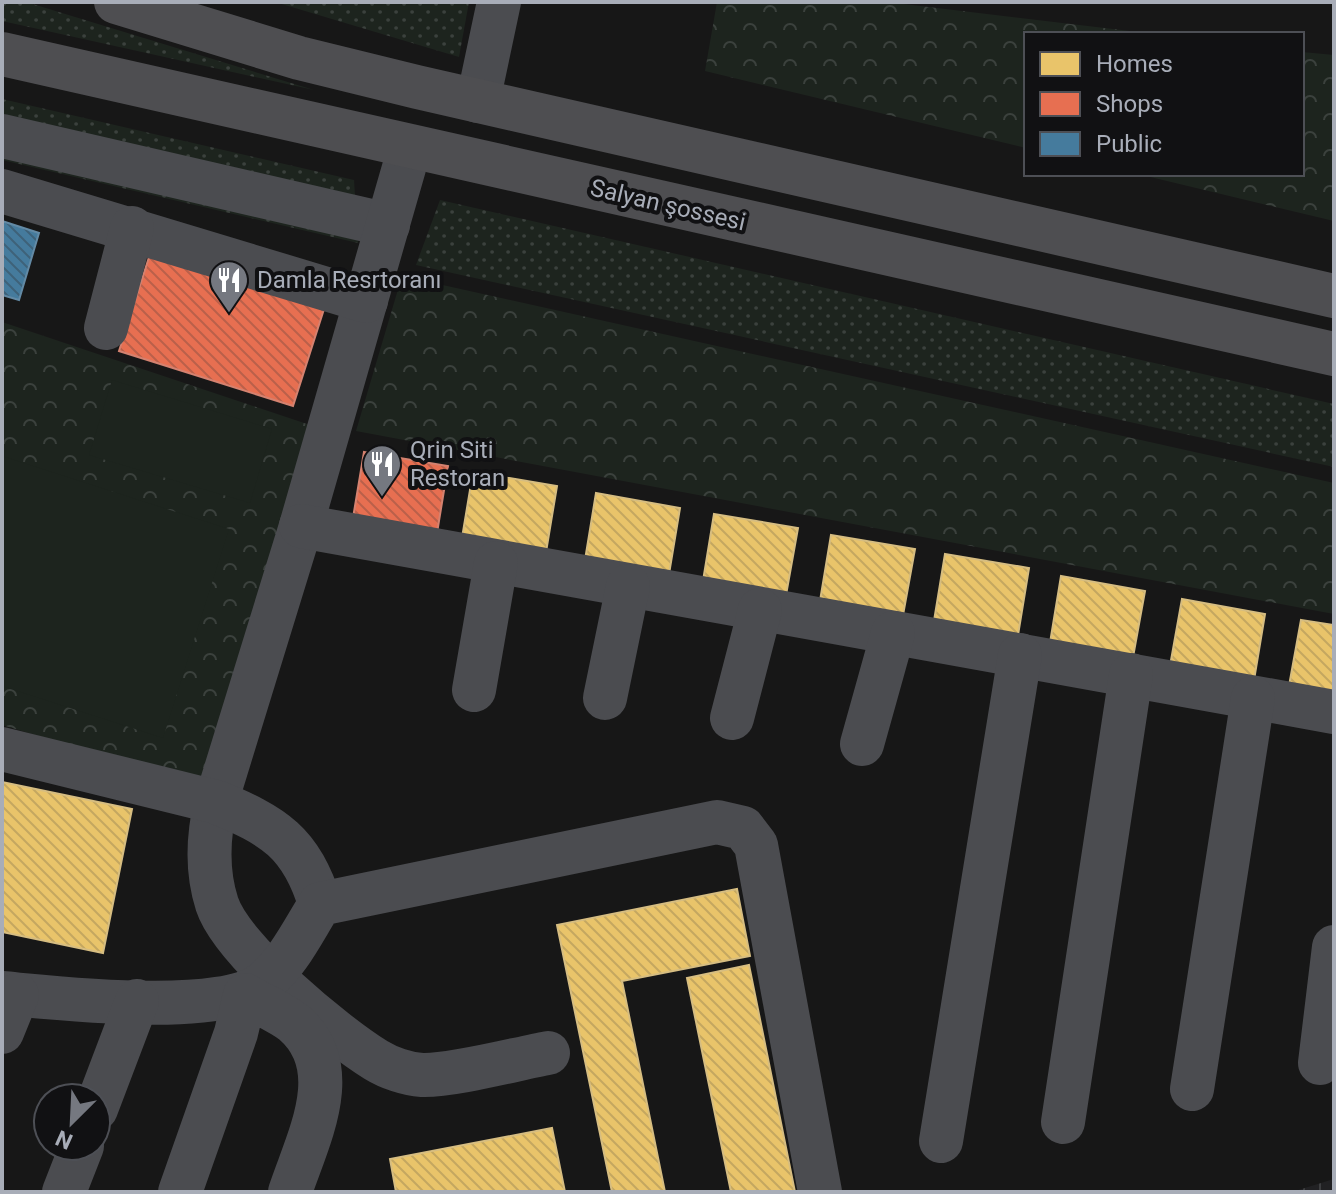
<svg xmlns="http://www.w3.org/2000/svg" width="1336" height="1194" font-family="Roboto,sans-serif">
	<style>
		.industrial { fill: url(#industrial-grid) }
		.grass { fill: url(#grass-dots) }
		.forest { fill: url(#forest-crowns) }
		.pitch { fill: #1d241e }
		.homes { fill: url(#homes-back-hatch); stroke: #d6bd81; stroke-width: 2 }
		.shops { fill: url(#shops-back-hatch); stroke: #d48270; stroke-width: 2 }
		.public { fill: url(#public-back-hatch); stroke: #638aa5; stroke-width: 2 }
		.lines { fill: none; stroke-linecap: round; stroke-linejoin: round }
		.minor { stroke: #4b4c50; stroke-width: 44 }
		.highway { stroke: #4e4e51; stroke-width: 44 }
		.labels { text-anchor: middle; stroke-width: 8; stroke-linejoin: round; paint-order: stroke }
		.street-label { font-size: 24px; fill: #a8adb8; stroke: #111113 }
		.poi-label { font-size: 24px; fill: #a8adb8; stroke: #111113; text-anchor: start }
	</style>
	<defs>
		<pattern id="industrial-grid" width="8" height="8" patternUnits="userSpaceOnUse" patternTransform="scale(2)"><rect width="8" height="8" fill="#212123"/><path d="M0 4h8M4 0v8" fill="none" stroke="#3e3f41"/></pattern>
		<pattern id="grass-dots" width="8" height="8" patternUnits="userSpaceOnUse" patternTransform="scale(2)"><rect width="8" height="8" fill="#1d241e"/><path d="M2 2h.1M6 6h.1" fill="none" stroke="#3b413d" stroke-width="1.8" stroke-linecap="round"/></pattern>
		<pattern id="forest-crowns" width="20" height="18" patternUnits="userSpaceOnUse" patternTransform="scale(2)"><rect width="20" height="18" fill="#1d241e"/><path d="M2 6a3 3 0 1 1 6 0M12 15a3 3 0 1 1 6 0" fill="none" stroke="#3b413d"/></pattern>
		<pattern id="homes-back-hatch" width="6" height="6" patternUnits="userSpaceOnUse" patternTransform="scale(2)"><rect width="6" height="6" fill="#e9c46a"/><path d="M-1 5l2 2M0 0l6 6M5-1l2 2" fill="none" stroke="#c4a760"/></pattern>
		<pattern id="shops-back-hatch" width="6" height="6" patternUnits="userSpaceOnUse" patternTransform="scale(2)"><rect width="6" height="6" fill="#e76f51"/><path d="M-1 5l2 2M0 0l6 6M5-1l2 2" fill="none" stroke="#ba604a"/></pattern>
		<pattern id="public-back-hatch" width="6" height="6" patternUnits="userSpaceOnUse" patternTransform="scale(2)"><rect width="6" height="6" fill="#457b9d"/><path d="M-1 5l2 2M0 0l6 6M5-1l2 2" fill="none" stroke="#3e6279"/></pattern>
	</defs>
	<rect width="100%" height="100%" fill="#171717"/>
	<!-- industrial -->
	<path class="industrial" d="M1334,1179V1192H1292Z"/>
	<!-- grass -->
	<g class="grass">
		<path d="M2,2H26L314,90L2,21Z"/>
		<path d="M275,2H469L459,57Z"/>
		<path d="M2,99L354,180L358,243L2,160Z"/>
		<path d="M440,200L1334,404V467L416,265Z"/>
	</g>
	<!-- forest -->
	<g class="forest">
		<path d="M717,2H887L1155,34H1026V148L705,71Z"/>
		<path d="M1302,52L1334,55V221L1138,174H1302Z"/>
		<path d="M402,276L1334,483V614L356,431Z"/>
		<path d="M2,322L310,425L202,785L2,725Z"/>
	</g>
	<!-- pitch -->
	<g class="pitch">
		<path d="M112,380L272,429L250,503L89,455Z"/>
		<path d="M2,456L229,529L163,738L2,686Z"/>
	</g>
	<!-- homes -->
	<g class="homes">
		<path d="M473,472L557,486L546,552L462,538Z"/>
		<path d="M596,493L680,508L669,574L585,560Z"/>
		<path d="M714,514L798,528L786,595L703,581Z"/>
		<path d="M831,535L915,549L903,615L820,601Z"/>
		<path d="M945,554L1029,568L1018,635L934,621Z"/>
		<path d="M1061,576L1145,591L1133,657L1050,643Z"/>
		<path d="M1182,599L1265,614L1254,680L1170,666Z"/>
		<path d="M1301,620L1334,625V694L1289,686Z"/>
		<path d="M2,782L132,809L103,953L2,932Z"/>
		<path d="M737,889L750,956L622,981L665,1192H612L557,925Z"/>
		<path d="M749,965L795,1192H731L687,978Z"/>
		<path d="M552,1128L565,1192H396L390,1159Z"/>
	</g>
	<!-- shops -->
	<g class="shops">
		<path d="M151,251L325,306L293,406L119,351Z"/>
		<path d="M364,452L448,466L437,533L353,518Z"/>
	</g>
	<!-- public -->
	<path class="public" d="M2,221L39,233L19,300L2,295Z"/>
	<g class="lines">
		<!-- minor -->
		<g class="minor">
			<path d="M478,101L499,2"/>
			<path d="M2,136L388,225"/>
			<path d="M410,147L301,526L216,802C208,836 206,870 217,904C232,950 334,1034 376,1060C389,1068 407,1074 422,1075C452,1076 516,1059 548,1053"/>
			<path d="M2,191L366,301"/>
			<path d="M106,328L132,228"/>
			<path d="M301,526L1334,712"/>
			<path d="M474,690L496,563"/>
			<path d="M605,698L628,586"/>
			<path d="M732,718L760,610"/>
			<path d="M862,744L893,633"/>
			<path d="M2,749L216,802C273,825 302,843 320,904"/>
			<path d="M2,993C58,998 221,1017 263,983C288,963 303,931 320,904L717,822L743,828L756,845L820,1192"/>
			<path d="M2,1032L17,995"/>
			<path d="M1320,1063L1334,947"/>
			<path d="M1192,1089L1253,698"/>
			<path d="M96,1109L137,1001"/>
			<path d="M1063,1122L1131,675"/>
			<path d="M941,1141L1020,655"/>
			<path d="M64,1192L82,1146"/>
			<path d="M180,1192L236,1033L245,995C260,1004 280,1012 294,1023C346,1068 308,1138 290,1192"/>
		</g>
		<!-- highway -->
		<g class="highway">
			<path d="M116,2L299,58L417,87L1334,296"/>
			<path d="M2,54L1334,354"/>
		</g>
	</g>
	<!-- icons -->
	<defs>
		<symbol id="restaurant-pin" viewBox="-11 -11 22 30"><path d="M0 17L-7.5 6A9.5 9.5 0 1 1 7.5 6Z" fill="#757880" stroke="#111113"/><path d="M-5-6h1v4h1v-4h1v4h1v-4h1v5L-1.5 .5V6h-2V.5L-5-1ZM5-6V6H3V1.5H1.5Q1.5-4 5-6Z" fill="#fff"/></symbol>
	</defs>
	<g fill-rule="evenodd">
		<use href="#restaurant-pin" x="207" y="258" width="44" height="60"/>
		<use href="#restaurant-pin" x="360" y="442" width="44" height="60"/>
	</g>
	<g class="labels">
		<!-- street labels -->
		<g class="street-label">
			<text transform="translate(668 205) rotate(13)" y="8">Salyan şossesi</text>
		</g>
		<!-- poi labels -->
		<g class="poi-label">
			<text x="257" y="288">Damla Resrtoranı</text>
			<text x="410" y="458">Qrin Siti<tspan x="410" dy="28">Restoran</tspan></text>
		</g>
	</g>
	<!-- border -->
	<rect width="1336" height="1194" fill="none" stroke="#a8adb8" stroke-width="8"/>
	<!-- legend -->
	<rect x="1024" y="32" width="280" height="144" fill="#111113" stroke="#4d4f55" stroke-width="2"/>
	<rect x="1040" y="52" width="40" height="24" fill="#e9c46a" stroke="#4d4f55" stroke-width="2"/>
	<text x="1096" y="72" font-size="24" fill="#a8adb8">Homes</text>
	<rect x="1040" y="92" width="40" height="24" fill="#e76f51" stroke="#4d4f55" stroke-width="2"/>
	<text x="1096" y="112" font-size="24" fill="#a8adb8">Shops</text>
	<rect x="1040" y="132" width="40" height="24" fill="#457b9d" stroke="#4d4f55" stroke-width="2"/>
	<text x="1096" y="152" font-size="24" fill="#a8adb8">Public</text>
	<!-- north arrow -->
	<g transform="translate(72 1122) rotate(204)"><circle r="38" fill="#111113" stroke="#4d4f55" stroke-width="2"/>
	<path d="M0-6L14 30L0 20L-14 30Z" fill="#757880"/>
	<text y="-12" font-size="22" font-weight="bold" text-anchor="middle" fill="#a8adb8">N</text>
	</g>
</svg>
